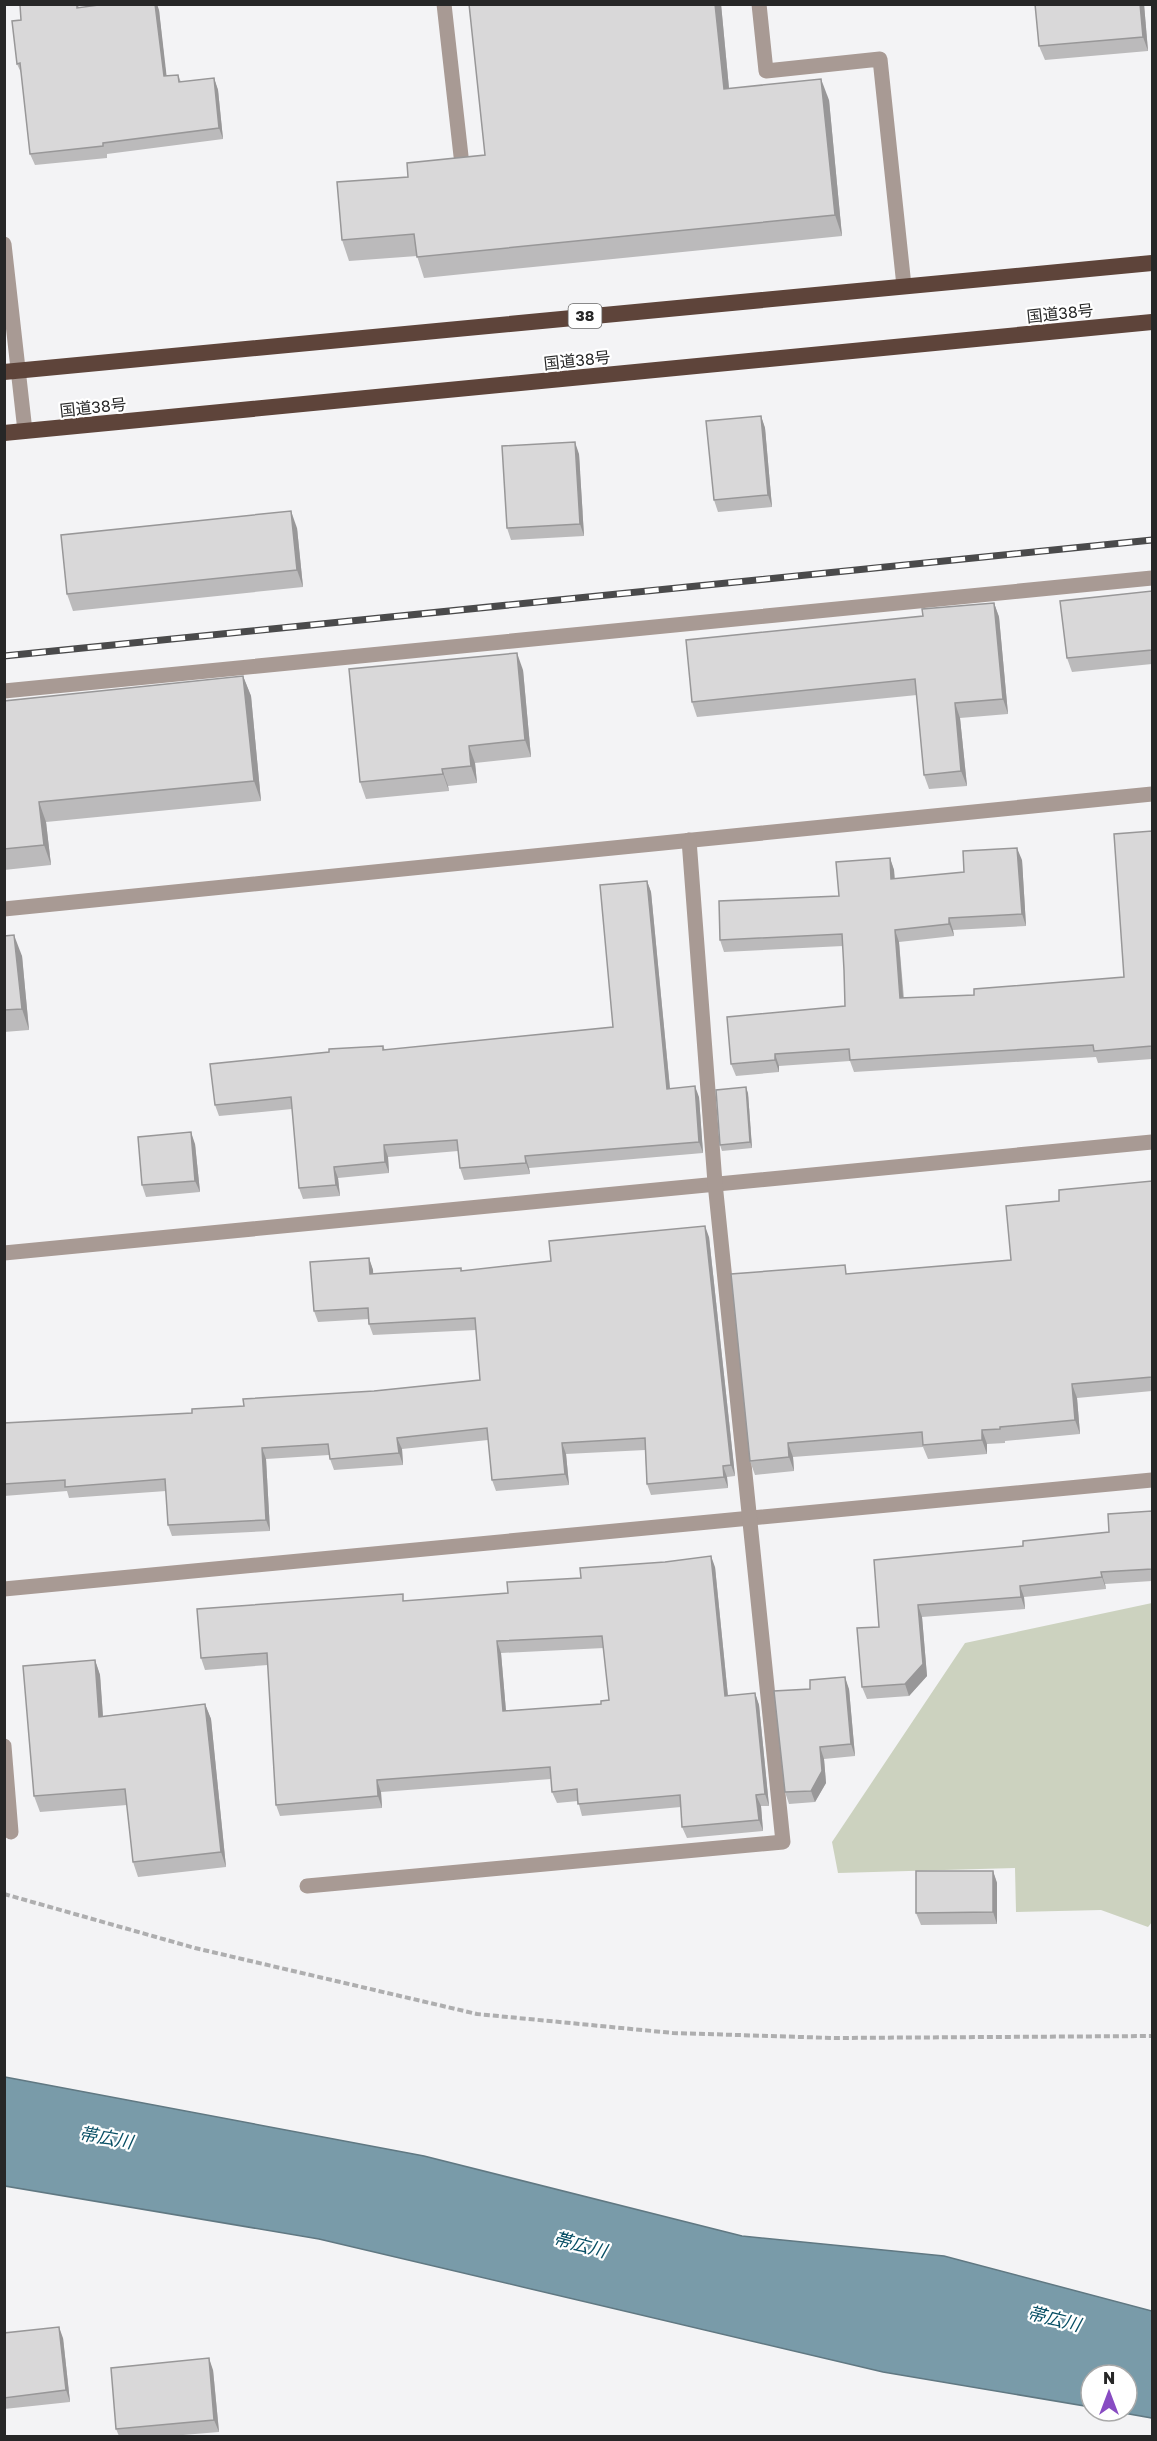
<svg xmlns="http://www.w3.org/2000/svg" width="1157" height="2441" font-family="'Golos Text','Noto Sans JP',sans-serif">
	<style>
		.green { fill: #ccd2bf }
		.water { fill: #799ba9; stroke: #607882; stroke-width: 1.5 }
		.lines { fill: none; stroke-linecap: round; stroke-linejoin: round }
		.path { stroke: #aeaeaf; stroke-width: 4; stroke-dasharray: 6 3; stroke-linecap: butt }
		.service { stroke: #a89a94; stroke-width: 15 }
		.minor { stroke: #a89a94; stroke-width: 15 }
		.trunk { stroke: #5e443a; stroke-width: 16 }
		.rail-casing { stroke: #4a4a4b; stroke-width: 7 }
		.rail { stroke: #fff; stroke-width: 4.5; stroke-dasharray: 14; stroke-linecap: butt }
		.wall { fill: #bbbabb; fill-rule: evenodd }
		.shaded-wall { fill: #989798 }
		.building { fill: #d9d8d9; stroke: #989798; stroke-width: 1.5; fill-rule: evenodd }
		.labels { text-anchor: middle; stroke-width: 4.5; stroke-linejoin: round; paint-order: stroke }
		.shield { fill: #fff; stroke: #686868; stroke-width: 1.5 }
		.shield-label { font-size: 15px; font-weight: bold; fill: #272727 }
		.street-label { font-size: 16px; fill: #272727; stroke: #fff }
		.water-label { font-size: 18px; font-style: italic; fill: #084f65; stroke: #fff }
	</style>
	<rect width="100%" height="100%" fill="#f3f3f5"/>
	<!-- green -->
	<path class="green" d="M1152,1603V1922L1148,1927L1101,1910L1016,1912L1015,1868L838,1873L832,1842L965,1643Z"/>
	<!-- water -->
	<path class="water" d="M5,2077L424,2156L742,2236L944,2256L1152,2311V2418L1112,2411H1127V2375H1091V2407L883,2372L319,2239L5,2186Z"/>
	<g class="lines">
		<!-- path -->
		<path class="path" d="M4,1894L195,1948L477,2014L673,2033L834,2038L1152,2036"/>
		<!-- service -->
		<g class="service">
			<path d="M444,4L461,156"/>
			<path d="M759,4L766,71L880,59L904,286"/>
			<path d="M4,244L25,431"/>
			<path d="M4,691L1152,578"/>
			<path d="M4,1746L11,1832"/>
		</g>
		<!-- minor -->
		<g class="minor">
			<path d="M4,909L1152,794"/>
			<path d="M4,1253L1152,1142"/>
			<path d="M4,1589L1152,1480"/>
			<path d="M307,1886L783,1842L715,1183L689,840"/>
		</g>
		<!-- trunk -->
		<g class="trunk">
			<path d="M4,372L1152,263"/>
			<path d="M4,433L1152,322"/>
		</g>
		<defs>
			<path id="rail" d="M4,656L1152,540"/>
		</defs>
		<!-- rail casing -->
		<use href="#rail" class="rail-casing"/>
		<!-- rail -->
		<use href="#rail" class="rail"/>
	</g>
	<!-- wall -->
	<g class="wall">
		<path d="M78,4L79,8L159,10L166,76L178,75L181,82L214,78L218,90L223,139L107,154V158L35,165L30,154L22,75L17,64L21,20Z"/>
		<path d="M469,4H721L729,88L829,100L842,236L424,278L417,256L349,261L342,240L408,177L485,155Z"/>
		<path d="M1144,4L1148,51L1045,60L1039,46Z"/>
		<path d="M761,416L765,428L772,507L718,512L714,500Z"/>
		<path d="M579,454L584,536L511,540L507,528Z"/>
		<path d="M297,528L303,587L73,611L67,594Z"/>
		<path d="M1152,591V664L1072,672L1067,658Z"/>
		<path d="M994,603L999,617L1008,714L960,718L967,786L929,789L924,775L917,695L697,717L692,702L923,616Z"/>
		<path d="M523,670L531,757L475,763L477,783L448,786L449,791L366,799L360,782Z"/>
		<path d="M243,676L251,696L261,801L46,822L51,865L4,870V701Z"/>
		<path d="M1152,831V1059L1098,1063L1096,1057L854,1072L850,1061L779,1066V1072L736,1076L731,1064L845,1006L844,970L843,946L724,952L720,940L839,896L890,858L894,870L895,879L964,872L1022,860L1026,926L953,930L954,936L899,942L904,998L974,995L1124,977Z"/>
		<path d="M647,881L651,892L670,1088L699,1097L703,1153L529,1168L530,1174L464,1180L460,1168L458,1151L388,1157L389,1173L338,1178L340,1196L303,1199L299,1188L292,1109L219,1116L215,1105L383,1046L385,1050L613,1027Z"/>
		<path d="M4,936L22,956L29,1030L4,1032Z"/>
		<path d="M748,1093L752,1148L722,1151L720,1145Z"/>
		<path d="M195,1144L200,1192L146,1197L142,1185Z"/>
		<path d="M1152,1181V1391L1077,1398L1080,1434L1005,1441V1443L987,1444V1454L928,1459L923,1447L793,1457L794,1471L755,1475L750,1461L848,1274L1011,1260L1059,1201Z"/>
		<path d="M709,1237L735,1476L727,1477L728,1488L651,1495L647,1484L645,1450L566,1454L569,1485L496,1491L492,1480L488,1440L402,1449L403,1465L334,1470L330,1459L329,1455L266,1459L270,1531L172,1536L168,1525L166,1491L69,1498L67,1491L4,1496V1423L192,1413L374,1391L480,1380L476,1330L373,1335L369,1324V1319L318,1322L314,1311L369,1258L373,1270V1274L461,1268L462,1271L551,1261Z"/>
		<path d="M1152,1511V1581L1105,1584L1106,1589L1024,1597L1025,1609L922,1617L927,1676L909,1696L867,1699L862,1687L879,1627L1023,1546L1109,1532Z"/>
		<path d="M715,1567L728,1696L755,1693L759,1705L769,1806H761L763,1831L687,1838L682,1827L681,1807L582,1816L578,1801L557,1803L552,1792L551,1779L381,1792L382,1808L280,1816L276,1805L268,1665L205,1670L201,1658L405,1601L508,1593L581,1578ZM604,1648L609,1700L601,1704L506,1711L501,1653Z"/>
		<path d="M95,1660L100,1675L103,1716L205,1704L211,1719L226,1867L138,1877L133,1862L127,1805L40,1812L34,1796Z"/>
		<path d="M849,1689L855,1756L824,1759L826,1783L815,1802L789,1804L785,1792Z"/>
		<path d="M993,1871L997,1883V1924L921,1925L916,1913Z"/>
		<path d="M4,2333L63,2338L70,2402L4,2409Z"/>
		<path d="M213,2370L219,2432L171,2436H119L116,2429Z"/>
	</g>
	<!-- shaded-wall -->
	<g class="shaded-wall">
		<path d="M155,4H157L159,10L168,88L164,76Z"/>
		<path d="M715,4H721L731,110L724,89Z"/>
		<path d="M1140,4H1144L1148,51L1143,37Z"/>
		<path d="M214,78L218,90L223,139L219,128Z"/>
		<path d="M821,79L829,100L842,236L835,215Z"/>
		<path d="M761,416L765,428L772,507L768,495Z"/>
		<path d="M575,442L579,454L584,536L580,524Z"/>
		<path d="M291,511L297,528L303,587L297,570Z"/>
		<path d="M994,603L999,617L1008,714L1003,699Z"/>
		<path d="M517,653L523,670L531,757L525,740Z"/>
		<path d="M243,676L251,696L261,801L254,781Z"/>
		<path d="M955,703L960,718L967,786L961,771Z"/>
		<path d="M469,746L475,763L477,783L471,766Z"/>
		<path d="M442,769L448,786L449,791L443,774Z"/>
		<path d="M39,802L46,822L51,865L44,845Z"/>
		<path d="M1017,848L1022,860L1026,926L1022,914Z"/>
		<path d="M890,858L894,870L895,891L891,879Z"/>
		<path d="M647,881L651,892L671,1100L667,1089Z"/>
		<path d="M949,918L953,930L954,936L949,924Z"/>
		<path d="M895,930L899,942L904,1010L900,998Z"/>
		<path d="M14,935L22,956L29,1030L22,1009Z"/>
		<path d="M775,1054L779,1066V1072L775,1060Z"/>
		<path d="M695,1086L699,1097L703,1153L699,1142Z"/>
		<path d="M746,1087L748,1093L752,1148L750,1142Z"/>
		<path d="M191,1132L195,1144L200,1192L195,1181Z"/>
		<path d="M384,1145L388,1157L389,1173L385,1162Z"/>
		<path d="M525,1156L529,1168L530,1174L526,1163Z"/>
		<path d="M334,1167L338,1178L340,1196L336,1185Z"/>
		<path d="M705,1226L709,1237L735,1476L731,1465Z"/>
		<path d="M369,1258L373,1270L374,1285L370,1274Z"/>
		<path d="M1072,1384L1077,1398L1080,1434L1075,1420Z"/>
		<path d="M982,1430L987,1444V1454L982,1440Z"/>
		<path d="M397,1438L402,1449L403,1465L399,1453Z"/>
		<path d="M562,1443L566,1454L569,1485L565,1474Z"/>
		<path d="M788,1443L793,1457L794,1471L789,1457Z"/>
		<path d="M262,1448L266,1459L270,1531L266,1520Z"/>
		<path d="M723,1466L727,1477L728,1488L724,1477Z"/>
		<path d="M711,1556L715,1567L729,1707L725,1696Z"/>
		<path d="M1101,1572L1105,1584L1106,1589L1102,1577Z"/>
		<path d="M1020,1586L1024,1597L1025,1609L1021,1597Z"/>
		<path d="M918,1605L922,1617L927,1676L909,1696L905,1684Z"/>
		<path d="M497,1641L501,1653L507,1723L503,1711Z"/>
		<path d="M95,1660L100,1675L104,1732L99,1717Z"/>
		<path d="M845,1677L849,1689L855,1756L851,1744Z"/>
		<path d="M755,1693L759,1705L769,1806L765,1794Z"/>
		<path d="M205,1704L211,1719L226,1867L221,1852Z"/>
		<path d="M820,1747L824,1759L826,1783L815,1802L811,1791Z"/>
		<path d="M377,1780L381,1792L382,1808L378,1796Z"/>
		<path d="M756,1795L761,1806L763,1831L759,1820Z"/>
		<path d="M993,1871L997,1883V1924L993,1912Z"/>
		<path d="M59,2327L63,2338L70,2402L66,2390Z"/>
		<path d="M209,2358L213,2370L219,2432L214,2420Z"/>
	</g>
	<!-- building -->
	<g class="building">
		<path d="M27,4H77V8L106,4H155L164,76L178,75L179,82L214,78L219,128L103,143V146L30,154L20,63L17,64L12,21L21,20L20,5Z"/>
		<path d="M469,4H715L724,89L821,79L835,215L417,257L414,234L342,240L337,182L408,177L407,163L485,155Z"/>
		<path d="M1035,4H1140L1143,37L1039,46Z"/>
		<path d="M761,416L768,495L714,500L706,421Z"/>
		<path d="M575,442L580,524L507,528L502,446Z"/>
		<path d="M291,511L297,570L67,594L61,535Z"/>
		<path d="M1152,591V650L1067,658L1060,601Z"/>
		<path d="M994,603L1003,699L955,703L961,771L924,775L915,679L692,702L686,640L923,616L922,609Z"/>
		<path d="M517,653L525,740L469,746L471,766L442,769L443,774L360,782L349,669Z"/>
		<path d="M243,676L254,781L39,802L44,845L4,849V701Z"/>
		<path d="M1152,831V1046L1094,1051L1093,1045L850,1060L849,1049L775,1054V1060L731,1064L727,1017L845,1006L844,970L842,934L720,940L719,901L839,896L836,862L890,858L891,879L964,872L963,851L1017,848L1022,914L949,918V924L895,930L900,998L974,995V989L1124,977L1114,834Z"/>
		<path d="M647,881L667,1089L695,1086L699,1142L525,1156L526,1163L460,1168L457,1140L384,1145L385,1162L334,1167L336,1185L299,1188L291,1097L215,1105L210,1064L329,1052V1049L383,1046V1050L613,1027L600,885Z"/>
		<path d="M14,935L22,1009L4,1010V936Z"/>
		<path d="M746,1087L750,1142L720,1145L716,1090Z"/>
		<path d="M191,1132L195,1181L142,1185L138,1137Z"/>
		<path d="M1152,1181V1377L1072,1384L1075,1420L1000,1427V1429L982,1430V1440L923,1445L922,1432L788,1443L789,1457L750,1461L731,1274L845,1265L846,1274L1011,1260L1006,1206L1059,1201V1190Z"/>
		<path d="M705,1226L731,1465L723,1466L724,1477L647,1484L645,1438L562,1443L565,1474L492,1480L487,1428L397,1438L399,1453L330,1459L328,1444L262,1448L266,1520L168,1525L165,1479L65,1487V1480L4,1484V1423L192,1413V1409L244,1406L243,1399L374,1391L480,1380L475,1318L369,1324L368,1308L314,1311L310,1262L369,1258L370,1274L461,1268V1271L551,1261L549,1241Z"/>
		<path d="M1152,1511V1569L1101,1572L1102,1577L1020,1586L1021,1597L918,1605L923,1664L905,1684L862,1687L857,1628L879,1627L874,1560L1023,1546V1541L1109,1532L1108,1514Z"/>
		<path d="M711,1556L725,1696L755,1693L765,1794L756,1795L759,1820L682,1827L680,1795L578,1804L577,1789L552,1792L550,1767L377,1780L378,1796L276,1805L267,1653L201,1658L197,1609L403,1594V1601L508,1593L507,1582L581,1578L580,1568L665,1562ZM602,1636L609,1700L601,1701V1704L503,1711L497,1641Z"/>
		<path d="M95,1660L99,1717L205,1704L221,1852L133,1862L125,1789L34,1796L23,1666Z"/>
		<path d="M845,1677L851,1744L820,1747L822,1771L811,1791L785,1792L774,1691L810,1689V1680Z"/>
		<path d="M916,1871H993V1912L916,1913Z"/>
		<path d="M59,2327L66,2390L4,2398V2333Z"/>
		<path d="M209,2358L214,2420L116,2429L111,2368Z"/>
	</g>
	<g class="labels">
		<!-- shield labels -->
		<rect class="shield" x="568.5" y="304" width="33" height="24" rx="4.5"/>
		<g class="shield-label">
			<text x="585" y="321">38</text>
		</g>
		<!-- street labels -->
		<g class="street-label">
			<text transform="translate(1060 313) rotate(-6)" y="6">国道38号</text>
			<text transform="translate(577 360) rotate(-6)" y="6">国道38号</text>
			<text transform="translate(93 407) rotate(-6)" y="6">国道38号</text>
		</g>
		<!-- water labels -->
		<g class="water-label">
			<text transform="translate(106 2138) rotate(10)" y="6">帯広川</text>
			<text transform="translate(580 2245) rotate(15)" y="6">帯広川</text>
			<text transform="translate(1054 2319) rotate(14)" y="6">帯広川</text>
		</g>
	</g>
	<!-- border -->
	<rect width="1157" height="2441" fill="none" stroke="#272727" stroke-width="12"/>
	<!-- north arrow -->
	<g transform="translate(1109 2393)"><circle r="28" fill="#ffffff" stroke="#a9a9a9" stroke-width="1.5"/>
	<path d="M0-4.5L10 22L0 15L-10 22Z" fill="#884cc2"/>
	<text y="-9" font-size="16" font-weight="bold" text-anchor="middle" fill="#272727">N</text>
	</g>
</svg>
